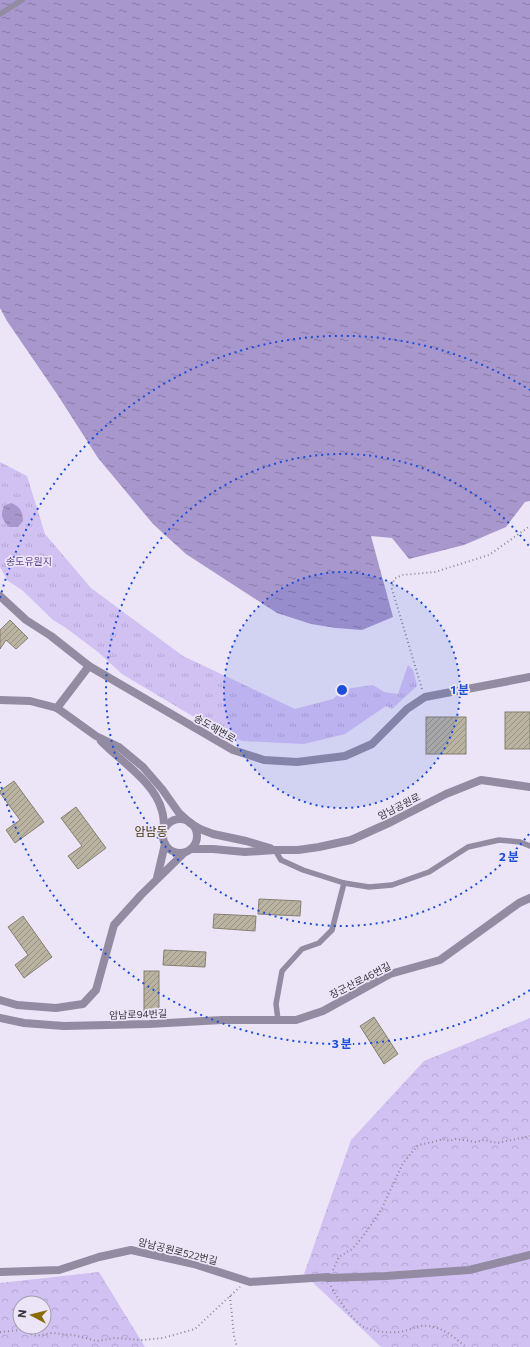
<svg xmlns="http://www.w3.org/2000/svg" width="530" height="1347" font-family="Commissioner,'Noto Sans KR',sans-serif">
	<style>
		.forest { fill: url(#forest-crowns); fill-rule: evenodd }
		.park { fill: url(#park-tufts) }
		.water { fill: url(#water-ripples) }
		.building { fill: url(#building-hatch); stroke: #868070 }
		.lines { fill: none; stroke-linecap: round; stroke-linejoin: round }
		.path { stroke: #8d8a96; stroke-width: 2; stroke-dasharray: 1 3; stroke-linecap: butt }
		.service { stroke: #928ba2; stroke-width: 5.5 }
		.minor { stroke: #928ba2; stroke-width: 8 }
		.tertiary { stroke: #928ba2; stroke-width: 8 }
		.ring { fill: none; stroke: #1d4ed8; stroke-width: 2; stroke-dasharray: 2 4 }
		.labels { text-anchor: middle; stroke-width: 3.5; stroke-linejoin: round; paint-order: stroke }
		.park-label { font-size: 10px; fill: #5f4589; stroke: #ebe5f7 }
		.street-label { font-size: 10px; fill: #38363d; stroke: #ebe5f7 }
		.quarter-label { font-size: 12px; fill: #42340a; stroke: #ebe5f7 }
		.centre { fill: #1d4ed8; stroke: #ebe5f7; stroke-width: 2 }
		.ring-label { font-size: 12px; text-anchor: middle; font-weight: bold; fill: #1d4ed8; stroke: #ebe5f7; stroke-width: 3.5; stroke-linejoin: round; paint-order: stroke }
	</style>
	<defs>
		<pattern id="forest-crowns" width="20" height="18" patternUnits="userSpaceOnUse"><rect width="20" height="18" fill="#d1c1f3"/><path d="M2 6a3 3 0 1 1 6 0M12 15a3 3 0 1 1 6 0" fill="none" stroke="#b4a6d1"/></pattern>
		<pattern id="park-tufts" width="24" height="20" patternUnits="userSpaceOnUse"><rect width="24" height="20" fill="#d1c1f3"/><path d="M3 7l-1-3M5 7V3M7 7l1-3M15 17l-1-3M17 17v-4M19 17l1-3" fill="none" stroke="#b4a6d1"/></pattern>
		<pattern id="water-ripples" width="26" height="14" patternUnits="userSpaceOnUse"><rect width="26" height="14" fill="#a897cc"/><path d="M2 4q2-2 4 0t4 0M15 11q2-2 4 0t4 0" fill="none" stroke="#8a7ca7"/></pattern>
		<pattern id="building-hatch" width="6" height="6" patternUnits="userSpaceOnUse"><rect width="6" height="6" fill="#bab3a2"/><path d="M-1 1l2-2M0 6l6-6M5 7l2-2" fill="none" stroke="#989285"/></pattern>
	</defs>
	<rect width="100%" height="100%" fill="#ebe5f7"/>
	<!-- forest -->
	<g class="forest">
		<path d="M530,1018V1347H381L304,1274L351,1140L424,1061Z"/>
		<path d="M99,1272L145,1347H0V1283ZM20,1303H44V1327H20Z"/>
	</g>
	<!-- park -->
	<path class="park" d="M0,462L27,476L45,534L91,588L183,656L295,709L333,699L345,689L373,685L384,692L398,694L408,665L413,670L417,686L392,709L386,706L345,734L304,744L242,741L209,726L122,674L98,652L66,628L53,620L22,590L8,581L0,567Z"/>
	<!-- water -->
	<g class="water">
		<path d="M0,0H530V501L525,502L506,527L464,545L409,559L392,538L371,536L393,617L362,630L336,628L311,624L277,613L186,554L153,524L98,458L57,394L7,321L0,308Z"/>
		<path d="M11,503C21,507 22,511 23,521L18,527H9C2,519 0,516 4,506Z"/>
	</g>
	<!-- building -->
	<g class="building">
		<path d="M10,620L28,638L16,649L6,640L0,649V630Z"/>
		<rect x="505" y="712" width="25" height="37"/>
		<rect x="426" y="717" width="40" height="37"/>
		<path d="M14,781L44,822L15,843L6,830L20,820L0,793V791Z"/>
		<path d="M76,807L106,848L78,869L68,856L82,846L61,818Z"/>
		<path d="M259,899L301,901L300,916L258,914Z"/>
		<path d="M214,914L256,916L255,931L213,928Z"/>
		<path d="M23,916L52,957L24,978L15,965L28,955L8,927Z"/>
		<path d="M164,950L206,952L205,967L163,965Z"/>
		<rect x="144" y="971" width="15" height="42"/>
		<path d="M374,1017L398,1054L384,1064L360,1026Z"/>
	</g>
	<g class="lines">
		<!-- path -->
		<g class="path">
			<path d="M422,689L392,589L394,579L402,575L435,572L489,555L530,526"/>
			<path d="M333,1270L339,1257L352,1249L361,1239L374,1221L382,1208L403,1163L418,1145L433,1142L443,1139L449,1141L456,1139L475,1142L484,1140L497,1143L530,1136"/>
			<path d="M331,1286C335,1296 355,1324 366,1328C376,1332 389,1333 399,1332C410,1331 418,1324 429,1326C444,1328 455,1338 466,1347"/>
			<path d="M230,1296L234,1336L237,1347"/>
			<path d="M0,1332L21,1330L36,1336L52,1333L73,1335L97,1341L115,1338L142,1340L163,1338L195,1329L230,1296L240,1287"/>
		</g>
		<!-- service -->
		<g class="service">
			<path d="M0,14L22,0"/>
			<path d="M275,850L281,860L303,870L344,883L332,930L319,943L302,949L282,971L276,1004L278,1020"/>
			<path d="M344,883L369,887L392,885L429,872L468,847L499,840L520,842L530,846"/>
		</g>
		<!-- minor -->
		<g class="minor">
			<circle cx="180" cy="836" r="17"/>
			<path d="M157,878L165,844"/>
			<path d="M0,1000L17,1005L56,1008L83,1004L96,990L114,925L141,895L184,853"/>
			<path d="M0,1018L24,1023L64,1026L149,1024L222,1020H296L323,1011L390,974L440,960L519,903L530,898"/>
			<path d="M0,1272L59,1270L99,1257L131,1250L194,1264L250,1282L328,1277"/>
			<path d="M328,1278L386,1276L469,1270L530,1255"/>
		</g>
		<!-- tertiary -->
		<g class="tertiary">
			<path d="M0,596L26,620L51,636L89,666L233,750L264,760L297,762L345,756L372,744L407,709L425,697L530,677"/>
			<path d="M0,700L30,701L57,708L96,736L119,747L143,767L162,789L179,813L190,823L200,829L213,834L246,841L270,848"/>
			<path d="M57,708L89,666"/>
			<path d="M101,741C120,761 155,782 162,811C164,817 164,824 164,830"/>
			<path d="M191,849H213L245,852L275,850H298L319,847L351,840L391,822L446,794L481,780L530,787"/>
		</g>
	</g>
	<!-- distance rings -->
	<circle cx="342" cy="690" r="118" fill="#1d4ed8" fill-opacity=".12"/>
	<g class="ring">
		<circle cx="342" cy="690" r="118"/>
		<path d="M529 834A236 236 0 1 1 529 546"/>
		<path d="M530 990A354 354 0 0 1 0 782M0 598A354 354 0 0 1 530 390"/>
	</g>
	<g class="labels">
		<!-- park labels -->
		<g class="park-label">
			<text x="29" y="565">송도유원지</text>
		</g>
		<!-- street labels -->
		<g class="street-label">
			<text transform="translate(215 728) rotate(30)" y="4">송도해변로</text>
			<text transform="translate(399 806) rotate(-27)" y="4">암남공원로</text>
			<text transform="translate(360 980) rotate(-27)" y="4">장군산로46번길</text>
			<text transform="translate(138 1014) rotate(-2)" y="4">암남로94번길</text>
			<text transform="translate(178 1251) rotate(14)" y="4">암남공원로522번길</text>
		</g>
		<!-- quarter labels -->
		<g class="quarter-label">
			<text x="151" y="836">암남동</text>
		</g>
	</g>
	<circle cx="342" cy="690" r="6" class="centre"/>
	<g class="ring-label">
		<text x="460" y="694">1 분</text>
		<text x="509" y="861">2 분</text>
		<text x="342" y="1048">3 분</text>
	</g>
	<!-- north arrow -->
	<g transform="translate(32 1315) rotate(277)"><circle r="19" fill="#ebe5f7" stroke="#a39fad"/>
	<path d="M0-3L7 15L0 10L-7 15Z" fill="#896b09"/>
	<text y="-6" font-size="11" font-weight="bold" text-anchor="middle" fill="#38363d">N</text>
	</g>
</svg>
